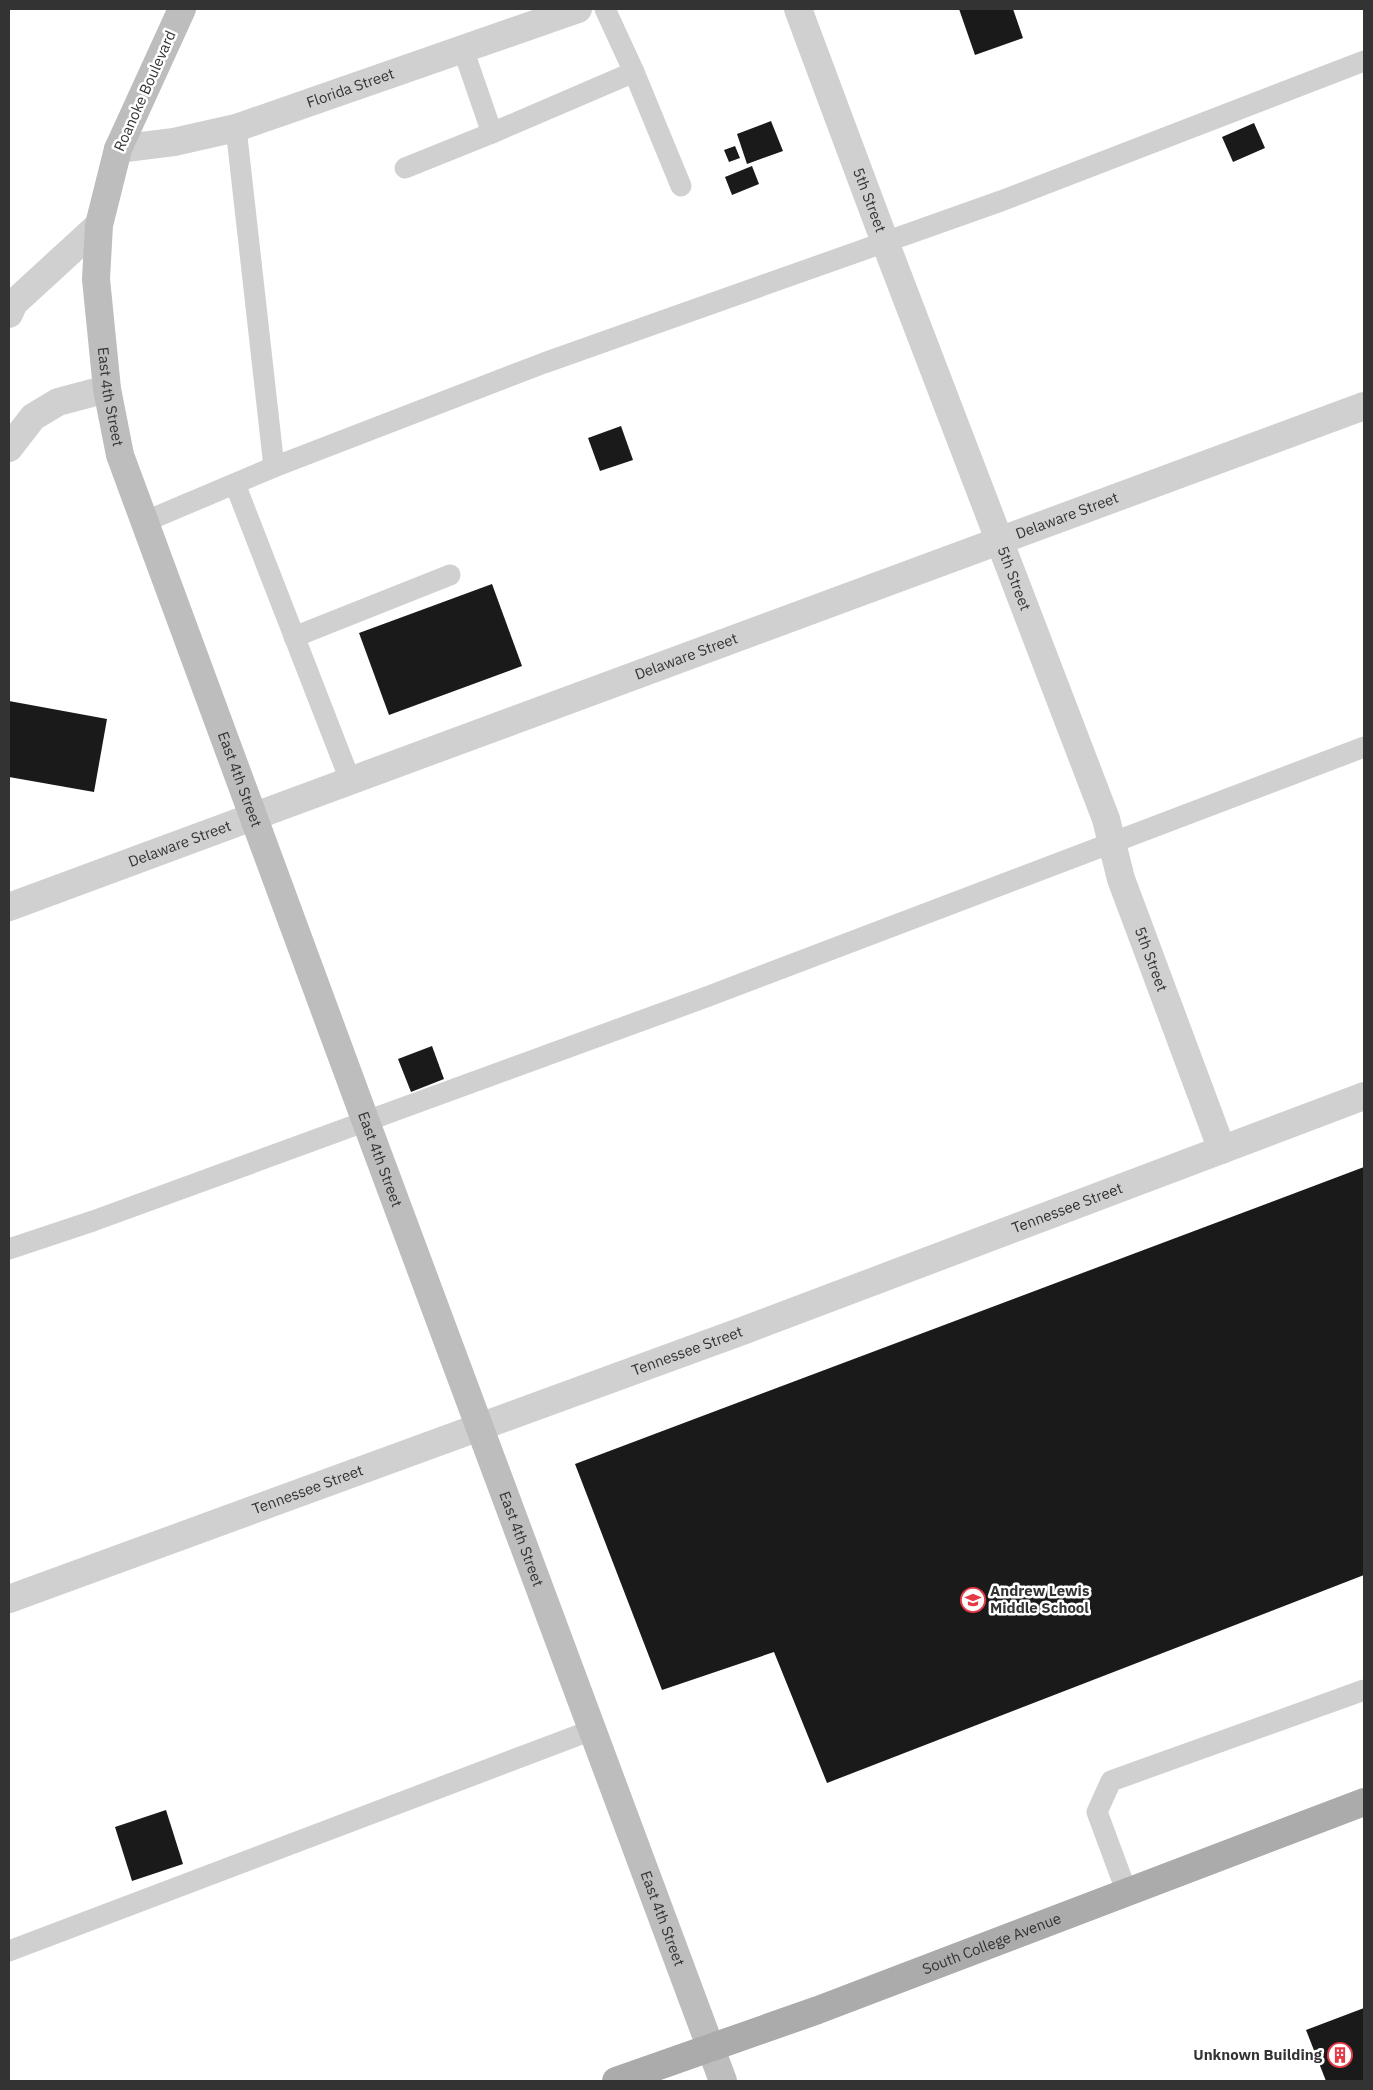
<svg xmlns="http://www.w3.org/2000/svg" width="1373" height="2090" font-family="'IBM Plex Sans',sans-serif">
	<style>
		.building { fill: #1a1a1a }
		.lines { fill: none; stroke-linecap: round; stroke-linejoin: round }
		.service { stroke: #d0d0d0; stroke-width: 21 }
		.minor { stroke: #d0d0d0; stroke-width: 28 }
		.tertiary { stroke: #d0d0d0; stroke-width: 28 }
		.secondary { stroke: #bdbdbd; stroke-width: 28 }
		.primary { stroke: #ababab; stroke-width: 28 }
		.labels { text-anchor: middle; stroke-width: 5; stroke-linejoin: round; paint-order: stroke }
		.street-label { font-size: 15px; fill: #333; stroke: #fff }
		.poi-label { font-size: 15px; font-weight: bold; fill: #333; stroke: #fff; text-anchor: start }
	</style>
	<rect width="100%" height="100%" fill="#fff"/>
	<!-- building -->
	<g class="building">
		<path d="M959,9H1013L1023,38L975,55Z"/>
		<path d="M771,121L783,151L747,164L737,134Z"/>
		<path d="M1254,123L1265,148L1233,162L1222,137Z"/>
		<path d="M735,146L740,158L729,162L724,150Z"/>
		<path d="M752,166L759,184L732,195L725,177Z"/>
		<path d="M621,426L633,460L600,471L588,438Z"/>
		<path d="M492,584L522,666L389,715L359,633Z"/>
		<path d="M9,701L107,719L94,792L9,777Z"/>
		<path d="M432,1046L444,1079L411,1092L398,1059Z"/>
		<path d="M1364,1167V1575L827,1783L774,1652L662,1690L575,1464Z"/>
		<path d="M166,1810L183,1864L132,1881L115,1827Z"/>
		<path d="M1364,2008V2081H1326L1306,2030Z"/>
	</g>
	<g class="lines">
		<!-- service -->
		<g class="service">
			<path d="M634,72L681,186"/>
			<path d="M236,128L274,467"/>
			<path d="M492,133L634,72L605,9"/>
			<path d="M405,168L492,133L463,49"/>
			<path d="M235,484L350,780"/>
			<path d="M144,522L274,467L544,363L1001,201L1364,61"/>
			<path d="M294,637L450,575"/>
			<path d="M9,1249L93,1221L709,996L1364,747"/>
			<path d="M1127,1893L1097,1812L1111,1781L1364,1690"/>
			<path d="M9,1951L592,1730"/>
		</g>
		<!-- minor -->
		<g class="minor">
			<path id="s1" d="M798,9L885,242L1106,819L1121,879L1222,1150"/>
			<path id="s2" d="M118,149L174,142L236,128L578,9"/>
			<path id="s3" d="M9,907L1364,406"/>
			<path id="s4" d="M9,1599L745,1330L1364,1096"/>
		</g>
		<!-- tertiary -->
		<g class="tertiary">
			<path d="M9,314L14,303L99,225"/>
			<path d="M9,448L33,417L58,402L107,389"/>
		</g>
		<!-- secondary -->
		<path class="secondary" id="s5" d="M182,9L118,149L99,225L96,279L107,389L120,455L366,1122L723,2081"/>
		<!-- primary -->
		<path class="primary" id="s6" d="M616,2081L818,2010L1364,1802"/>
	</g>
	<!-- icons -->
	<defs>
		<symbol id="school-ring" viewBox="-11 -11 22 22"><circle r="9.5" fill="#fff" stroke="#e63946" stroke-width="1.5"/><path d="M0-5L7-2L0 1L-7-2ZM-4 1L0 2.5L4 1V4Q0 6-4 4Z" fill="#e63946"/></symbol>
		<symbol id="building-ring" viewBox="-11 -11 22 22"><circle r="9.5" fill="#fff" stroke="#e63946" stroke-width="1.5"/><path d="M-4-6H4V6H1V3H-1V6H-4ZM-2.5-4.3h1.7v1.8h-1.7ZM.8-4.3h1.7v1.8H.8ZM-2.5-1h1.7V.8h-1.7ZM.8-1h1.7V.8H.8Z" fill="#e63946"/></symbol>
	</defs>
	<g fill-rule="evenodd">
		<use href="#school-ring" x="959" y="1586" width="28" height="28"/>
		<use href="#building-ring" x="1326" y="2041" width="28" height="28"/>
	</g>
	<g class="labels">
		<!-- street labels -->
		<g class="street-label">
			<text dy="5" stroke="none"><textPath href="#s2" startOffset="241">Florida Street</textPath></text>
			<text transform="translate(145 91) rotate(-66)" y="5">Roanoke Boulevard</text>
			<text dy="5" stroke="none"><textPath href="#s1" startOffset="204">5th Street</textPath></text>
			<text dy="5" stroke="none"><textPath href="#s5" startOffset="405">East 4th Street</textPath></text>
			<text dy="5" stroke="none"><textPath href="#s3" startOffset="1128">Delaware Street</textPath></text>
			<text dy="5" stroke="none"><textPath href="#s1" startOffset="609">5th Street</textPath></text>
			<text dy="5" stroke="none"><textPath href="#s3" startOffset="722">Delaware Street</textPath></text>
			<text dy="5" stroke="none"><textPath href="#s5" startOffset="810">East 4th Street</textPath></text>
			<text dy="5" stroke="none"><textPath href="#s3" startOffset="182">Delaware Street</textPath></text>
			<text dy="5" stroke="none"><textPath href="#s1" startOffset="1014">5th Street</textPath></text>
			<text dy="5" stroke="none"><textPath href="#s5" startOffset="1215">East 4th Street</textPath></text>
			<text dy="5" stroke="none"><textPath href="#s4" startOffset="1128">Tennessee Street</textPath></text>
			<text dy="5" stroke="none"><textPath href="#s4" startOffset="722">Tennessee Street</textPath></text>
			<text dy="5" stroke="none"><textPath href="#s4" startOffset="318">Tennessee Street</textPath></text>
			<text dy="5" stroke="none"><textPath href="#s5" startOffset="1620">East 4th Street</textPath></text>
			<text dy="5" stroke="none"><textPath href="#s5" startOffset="2025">East 4th Street</textPath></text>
			<text dy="5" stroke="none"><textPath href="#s6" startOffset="400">South College Avenue</textPath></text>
		</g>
		<!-- poi labels -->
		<g class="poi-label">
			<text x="990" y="1596">Andrew Lewis<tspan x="990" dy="17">Middle School</tspan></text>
			<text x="1322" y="2060" text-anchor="end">Unknown Building</text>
		</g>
	</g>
	<!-- border -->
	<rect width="1373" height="2090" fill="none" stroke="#333333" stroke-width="20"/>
</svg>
